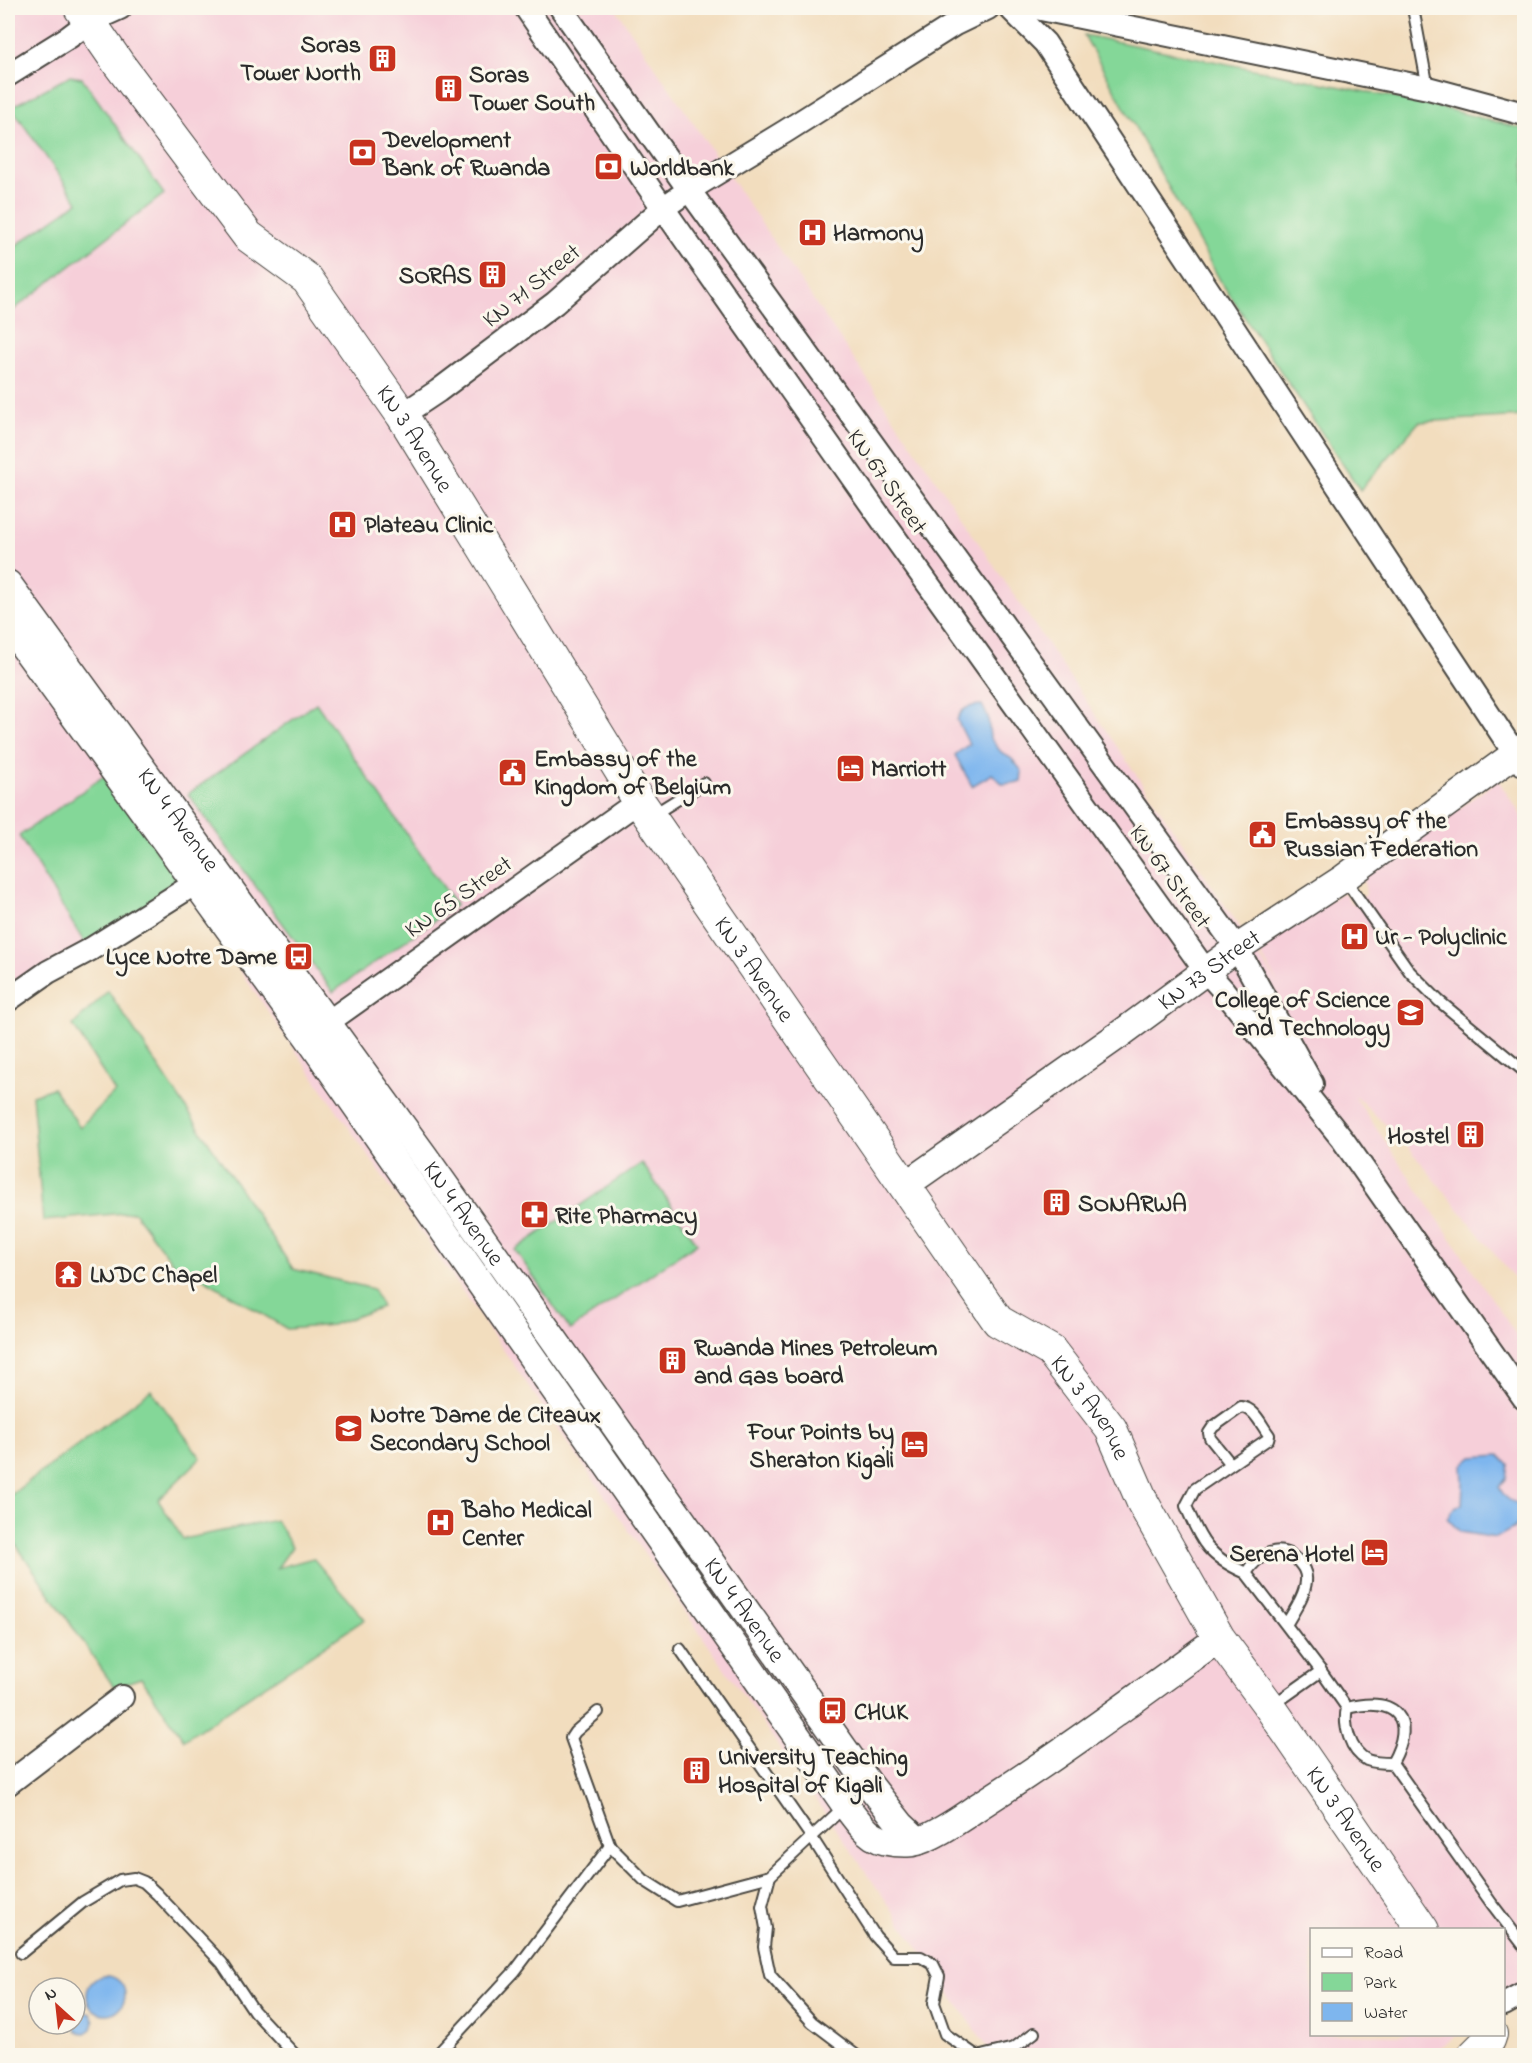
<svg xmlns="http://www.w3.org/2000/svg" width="1532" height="2063" font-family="'Indie Flower',sans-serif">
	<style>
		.built { fill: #f6cfd9 }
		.green { fill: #84d798; stroke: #588162; stroke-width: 1.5 }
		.water { fill: #7eb6ee; stroke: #54708c; stroke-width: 1.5 }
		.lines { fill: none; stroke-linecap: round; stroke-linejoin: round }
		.service-casing { stroke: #494641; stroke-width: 14 }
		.minor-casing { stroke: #494641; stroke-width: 26 }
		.tertiary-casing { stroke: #494641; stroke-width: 30 }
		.secondary-casing { stroke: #494641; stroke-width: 34 }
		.service { stroke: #fff; stroke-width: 10 }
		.minor { stroke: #fff; stroke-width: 22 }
		.tertiary { stroke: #fff; stroke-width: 27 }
		.secondary { stroke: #fff; stroke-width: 32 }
		.labels { text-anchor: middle; stroke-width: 6; stroke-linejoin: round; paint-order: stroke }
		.poi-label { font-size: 24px; font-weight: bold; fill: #2b2b2b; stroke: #fbf7ec; text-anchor: start }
		.street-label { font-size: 24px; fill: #2b2b2b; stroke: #fbf7ec }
	</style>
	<rect width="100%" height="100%" fill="#fbf7ec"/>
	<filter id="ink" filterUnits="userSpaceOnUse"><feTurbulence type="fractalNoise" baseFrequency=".0167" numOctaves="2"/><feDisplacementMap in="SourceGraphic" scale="12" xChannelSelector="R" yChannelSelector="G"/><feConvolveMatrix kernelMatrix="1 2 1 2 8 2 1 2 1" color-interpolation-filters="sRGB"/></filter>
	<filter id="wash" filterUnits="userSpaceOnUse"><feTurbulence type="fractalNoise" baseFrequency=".008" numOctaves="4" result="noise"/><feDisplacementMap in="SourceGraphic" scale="24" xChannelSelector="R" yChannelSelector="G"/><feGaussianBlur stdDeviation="1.35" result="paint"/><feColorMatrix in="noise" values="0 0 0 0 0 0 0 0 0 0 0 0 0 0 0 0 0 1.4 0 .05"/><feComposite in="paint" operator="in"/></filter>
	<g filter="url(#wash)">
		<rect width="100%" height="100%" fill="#f2ddbe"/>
		<!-- built -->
		<path class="built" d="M8,8H615L1279,985L1257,948L1343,892L1352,904L1366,895L1364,878L1498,780L1524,819V1290L1405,1143L1353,1094L1524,1346V1984L1504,2000V1930H1312V2034L1457,2035L1428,2056L993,2055L168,867L8,1014Z"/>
		<!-- green -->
		<g class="green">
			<path d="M1084,35L1431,105L1524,129V416L1419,422L1360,490L1221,282Z"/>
			<path d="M70,76L82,78L164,194L8,314V251L78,202L11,107Z"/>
			<path d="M316,703L456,905L333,992L188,794Z"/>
			<path d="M104,776L182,886L87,947L19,836Z"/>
			<path d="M108,991L293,1269L373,1289L382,1307L332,1325L287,1329L199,1276L178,1270L134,1212L43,1221L32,1095L53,1088L80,1127L115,1092L73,1025Z"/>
			<path d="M642,1163L697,1243L570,1330L515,1250Z"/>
			<path d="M151,1390L201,1458L158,1500L183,1539L276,1520L292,1547L277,1568L313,1558L365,1619L184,1740L141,1678L114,1687L8,1533V1497Z"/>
		</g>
		<!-- water -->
		<g class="water">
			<path d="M982,705L988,717L990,738L1001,752L1012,759L1022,771L1021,782L1003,784L992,774L972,786L955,755L969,744L957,720C962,707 969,706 982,705Z"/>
			<path d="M1499,1455L1509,1465L1507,1478L1499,1487C1505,1498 1510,1503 1523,1504L1524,1517L1514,1528L1496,1538L1460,1532L1447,1518L1452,1510L1462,1504L1463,1482L1462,1466L1472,1457Z"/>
			<circle cx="106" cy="1995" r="19"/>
			<path d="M82,2011L91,2014L94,2021L92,2029L86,2033L77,2032L73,2024H75V2016Z"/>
		</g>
	</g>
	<g filter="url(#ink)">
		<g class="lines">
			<defs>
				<g id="service">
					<path d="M1413,8L1428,88"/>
					<path d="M651,816L704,783"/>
					<path d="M1344,878L1410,972L1439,1001L1524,1071"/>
					<path d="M1230,1463L1210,1438L1209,1433L1213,1427L1241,1407C1255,1408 1261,1425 1269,1435L1268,1439L1195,1489L1186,1506C1201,1543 1209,1557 1246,1573"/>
					<path d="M1286,1625L1246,1573C1258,1555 1279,1542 1297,1560C1303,1567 1307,1572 1306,1581C1305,1596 1293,1612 1286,1625L1321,1671"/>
					<path d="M680,1649L812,1838L875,1936L894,1957H921L933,1964L939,1976L934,2003L945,2034L977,2056"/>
					<path d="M1273,1705L1321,1671L1347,1708C1343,1725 1350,1751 1367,1760C1375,1763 1384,1763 1392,1763L1492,1904L1524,1946"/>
					<path d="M1347,1708C1396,1696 1417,1718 1392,1763"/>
					<path d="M598,1712L575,1732L571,1738L610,1846"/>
					<path d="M770,1876L762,1906L766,1928L764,1947L770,1975L812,2022L857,2056"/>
					<path d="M21,1953L83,1902L120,1880L134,1878L144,1882L157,1894L222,1963L254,2011L296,2056"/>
					<path d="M436,2056L515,1971L610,1846L644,1880L677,1901L770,1876L845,1806"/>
					<path d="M981,2056L1014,2048L1034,2033"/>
				</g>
				<g id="minor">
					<path d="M526,8L663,208L880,517L1205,970L1224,991L1343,1140L1524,1398"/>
					<path d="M561,8L689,190L1237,948L1312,1084"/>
					<path d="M1010,8L1045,43L1515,754L1524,744"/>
					<path d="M1036,8L1428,88L1524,114"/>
					<path d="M8,75L69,37L89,22L120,8"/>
					<path d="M402,415L438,391L555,303L663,208L689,190L786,131L955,24L988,8"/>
					<path d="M8,1000L48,972L91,949L196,883"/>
					<path d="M314,1032L639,801"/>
					<path d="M8,1784L122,1697"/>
					<path d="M1504,2004L1524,1993"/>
				</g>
				<g id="tertiary">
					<path id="s1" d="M8,584L424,1156L868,1783L901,1825L918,1841"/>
					<path d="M8,625L308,1037L846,1806C866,1832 872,1844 908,1843C925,1843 962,1818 976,1808C1060,1755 1139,1696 1219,1638"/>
					<path id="s2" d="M904,1186L1123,1032L1237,948L1344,878L1515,754L1524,762"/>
				</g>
				<g id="secondary">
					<path id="s3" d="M80,8L118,63L248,236L307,279L402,415L639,801L998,1321L1051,1351L1111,1429L1143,1503L1219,1638L1270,1707L1423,1930"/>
					<path d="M1473,2056L1489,2040L1491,2034"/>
				</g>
			</defs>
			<!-- service casing -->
			<use href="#service" class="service-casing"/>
			<!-- minor casing -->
			<use href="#minor" class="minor-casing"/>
			<!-- tertiary casing -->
			<use href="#tertiary" class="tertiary-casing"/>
			<!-- secondary casing -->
			<use href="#secondary" class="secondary-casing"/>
			<!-- service -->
			<use href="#service" class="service"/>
			<!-- minor -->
			<use href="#minor" class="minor"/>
			<!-- tertiary -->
			<use href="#tertiary" class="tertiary"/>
			<!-- secondary -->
			<use href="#secondary" class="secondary"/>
		</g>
	</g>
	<!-- icons -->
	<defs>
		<symbol id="building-square" viewBox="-11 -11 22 22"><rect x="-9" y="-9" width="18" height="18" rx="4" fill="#c8321e" stroke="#fbf7ec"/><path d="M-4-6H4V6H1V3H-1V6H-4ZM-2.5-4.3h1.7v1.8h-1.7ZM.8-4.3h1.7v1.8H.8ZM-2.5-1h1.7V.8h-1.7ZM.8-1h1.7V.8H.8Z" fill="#fff"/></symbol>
		<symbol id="bank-square" viewBox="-11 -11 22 22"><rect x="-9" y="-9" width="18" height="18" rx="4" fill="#c8321e" stroke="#fbf7ec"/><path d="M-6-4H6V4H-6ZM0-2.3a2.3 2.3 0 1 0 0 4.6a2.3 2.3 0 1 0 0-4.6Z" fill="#fff"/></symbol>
		<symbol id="hospital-square" viewBox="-11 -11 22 22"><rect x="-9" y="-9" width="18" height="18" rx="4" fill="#c8321e" stroke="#fbf7ec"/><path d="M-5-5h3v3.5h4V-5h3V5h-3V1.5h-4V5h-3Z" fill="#fff"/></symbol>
		<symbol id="hotel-square" viewBox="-11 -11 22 22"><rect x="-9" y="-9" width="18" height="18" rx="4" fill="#c8321e" stroke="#fbf7ec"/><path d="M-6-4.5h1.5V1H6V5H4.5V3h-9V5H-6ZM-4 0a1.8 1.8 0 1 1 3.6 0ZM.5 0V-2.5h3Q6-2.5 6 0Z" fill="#fff"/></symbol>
		<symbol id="civic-square" viewBox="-11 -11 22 22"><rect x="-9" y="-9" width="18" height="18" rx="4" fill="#c8321e" stroke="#fbf7ec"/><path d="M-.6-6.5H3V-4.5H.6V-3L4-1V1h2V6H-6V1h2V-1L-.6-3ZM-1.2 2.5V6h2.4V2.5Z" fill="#fff"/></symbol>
		<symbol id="bus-square" viewBox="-11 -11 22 22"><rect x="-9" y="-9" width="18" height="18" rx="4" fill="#c8321e" stroke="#fbf7ec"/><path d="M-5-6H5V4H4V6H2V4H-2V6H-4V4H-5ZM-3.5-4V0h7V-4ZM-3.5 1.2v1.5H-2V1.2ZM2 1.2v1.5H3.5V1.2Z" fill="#fff"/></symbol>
		<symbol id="university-square" viewBox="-11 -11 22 22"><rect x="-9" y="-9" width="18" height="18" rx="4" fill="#c8321e" stroke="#fbf7ec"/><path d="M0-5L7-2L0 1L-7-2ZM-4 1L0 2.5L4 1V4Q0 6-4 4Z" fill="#fff"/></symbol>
		<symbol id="pharmacy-square" viewBox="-11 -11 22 22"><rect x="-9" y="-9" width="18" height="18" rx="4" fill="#c8321e" stroke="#fbf7ec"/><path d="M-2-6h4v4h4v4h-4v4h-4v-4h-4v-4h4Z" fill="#fff"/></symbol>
		<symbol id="temple-square" viewBox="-11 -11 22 22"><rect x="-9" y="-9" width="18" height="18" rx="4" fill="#c8321e" stroke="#fbf7ec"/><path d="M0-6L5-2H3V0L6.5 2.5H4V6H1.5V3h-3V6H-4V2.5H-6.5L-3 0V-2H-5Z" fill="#fff"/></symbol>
		<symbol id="school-square" viewBox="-11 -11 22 22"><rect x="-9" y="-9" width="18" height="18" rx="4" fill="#c8321e" stroke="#fbf7ec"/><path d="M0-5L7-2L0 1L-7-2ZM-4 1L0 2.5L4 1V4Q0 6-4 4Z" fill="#fff"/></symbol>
	</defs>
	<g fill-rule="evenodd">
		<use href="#building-square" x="366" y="42" width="33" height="33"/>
		<use href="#building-square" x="432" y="72" width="33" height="33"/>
		<use href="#bank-square" x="346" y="136" width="33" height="33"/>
		<use href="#bank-square" x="592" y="150" width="33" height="33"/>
		<use href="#hospital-square" x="796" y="216" width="33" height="33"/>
		<use href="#building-square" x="476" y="258" width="33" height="33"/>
		<use href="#hospital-square" x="326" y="508" width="33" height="33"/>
		<use href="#hotel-square" x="834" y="752" width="33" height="33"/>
		<use href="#civic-square" x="496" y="756" width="33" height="33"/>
		<use href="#civic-square" x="1246" y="818" width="33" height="33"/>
		<use href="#hospital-square" x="1338" y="920" width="33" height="33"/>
		<use href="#bus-square" x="282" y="940" width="33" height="33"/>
		<use href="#university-square" x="1394" y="996" width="33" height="33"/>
		<use href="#building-square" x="1454" y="1118" width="33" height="33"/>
		<use href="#building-square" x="1040" y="1186" width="33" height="33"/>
		<use href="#pharmacy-square" x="518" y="1198" width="33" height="33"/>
		<use href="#temple-square" x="52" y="1258" width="33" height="33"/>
		<use href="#building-square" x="656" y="1344" width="33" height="33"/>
		<use href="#school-square" x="332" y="1412" width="33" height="33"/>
		<use href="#hotel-square" x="898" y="1428" width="33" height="33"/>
		<use href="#hospital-square" x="424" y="1506" width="33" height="33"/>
		<use href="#hotel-square" x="1358" y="1536" width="33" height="33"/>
		<use href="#bus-square" x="816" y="1694" width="33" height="33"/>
		<use href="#building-square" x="680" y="1754" width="33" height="33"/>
	</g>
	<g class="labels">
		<!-- poi labels -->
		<g class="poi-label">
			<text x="361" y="52" text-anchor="end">Soras<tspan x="361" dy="28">Tower North</tspan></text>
			<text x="469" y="82">Soras<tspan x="469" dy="28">Tower South</tspan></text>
			<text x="383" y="147">Development<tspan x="383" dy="28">Bank of Rwanda</tspan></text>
			<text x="630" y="175">Worldbank</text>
			<text x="833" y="240">Harmony</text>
			<text x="472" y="283" text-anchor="end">SORAS</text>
			<text x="364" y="532">Plateau Clinic</text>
			<text x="534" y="766">Embassy of the<tspan x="534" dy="28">Kingdom of Belgium</tspan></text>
			<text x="871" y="776">Marriott</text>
			<text x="1284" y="828">Embassy of the<tspan x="1284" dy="28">Russian Federation</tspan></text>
			<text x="1375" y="944">Ur - Polyclinic</text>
			<text x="277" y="964" text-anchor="end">Lyce Notre Dame</text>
			<text x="1390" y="1007" text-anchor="end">College of Science<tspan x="1390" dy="28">and Technology</tspan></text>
			<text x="1449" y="1143" text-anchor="end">Hostel</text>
			<text x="1078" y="1211">SONARWA</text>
			<text x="555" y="1223">Rite Pharmacy</text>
			<text x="90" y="1282">LNDC Chapel</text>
			<text x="694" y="1355">Rwanda Mines Petroleum<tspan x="694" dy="28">and Gas board</tspan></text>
			<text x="370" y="1422">Notre Dame de Citeaux<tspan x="370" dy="28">Secondary School</tspan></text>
			<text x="894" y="1439" text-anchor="end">Four Points by<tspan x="894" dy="28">Sheraton Kigali</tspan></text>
			<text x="462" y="1517">Baho Medical<tspan x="462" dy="28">Center</tspan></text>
			<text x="1354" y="1561" text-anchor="end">Serena Hotel</text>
			<text x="854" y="1719">CHUK</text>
			<text x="718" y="1764">University Teaching<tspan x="718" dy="28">Hospital of Kigali</tspan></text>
		</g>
		<!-- street labels -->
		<g class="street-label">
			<text transform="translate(531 285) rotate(-39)" y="8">KN 71 Street</text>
			<text dy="8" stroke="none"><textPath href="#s3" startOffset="549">KN 3 Avenue</textPath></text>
			<text transform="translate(888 481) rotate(55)" y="8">KN 67 Street</text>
			<text dy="8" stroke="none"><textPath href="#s1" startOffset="291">KN 4 Avenue</textPath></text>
			<text transform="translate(1171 876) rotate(54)" y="8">KN 67 Street</text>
			<text transform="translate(458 896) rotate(-35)" y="8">KN 65 Street</text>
			<text dy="8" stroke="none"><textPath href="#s3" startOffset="1179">KN 3 Avenue</textPath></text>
			<text dy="8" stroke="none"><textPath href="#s2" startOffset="374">KN 73 Street</textPath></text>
			<text dy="8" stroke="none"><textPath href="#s1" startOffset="777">KN 4 Avenue</textPath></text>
			<text dy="8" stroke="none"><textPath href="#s3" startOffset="1737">KN 3 Avenue</textPath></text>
			<text dy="8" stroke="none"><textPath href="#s1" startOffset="1263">KN 4 Avenue</textPath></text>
			<text dy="8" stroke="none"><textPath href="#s3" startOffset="2223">KN 3 Avenue</textPath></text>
		</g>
	</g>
	<!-- margin -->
	<rect width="1532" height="2063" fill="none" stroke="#fbf7ec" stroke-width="30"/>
	<!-- legend -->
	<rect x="1310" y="1928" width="195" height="108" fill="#fbf7ec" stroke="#a8a59f" stroke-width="1.5"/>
	<rect x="1322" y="1948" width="30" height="9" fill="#ffffff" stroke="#a8a59f" stroke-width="1.5"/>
	<text x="1364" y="1958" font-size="18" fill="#2b2b2b">Road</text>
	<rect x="1322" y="1973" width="30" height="18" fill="#84d798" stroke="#a8a59f" stroke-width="1.5"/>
	<text x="1364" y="1988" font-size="18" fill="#2b2b2b">Park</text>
	<rect x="1322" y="2003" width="30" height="18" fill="#7eb6ee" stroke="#a8a59f" stroke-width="1.5"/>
	<text x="1364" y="2018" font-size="18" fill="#2b2b2b">Water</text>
	<!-- north arrow -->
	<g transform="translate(57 2006) rotate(333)"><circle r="28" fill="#fbf7ec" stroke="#a8a59f" stroke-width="1.5"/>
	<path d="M0-4.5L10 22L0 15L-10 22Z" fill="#c8321e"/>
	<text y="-9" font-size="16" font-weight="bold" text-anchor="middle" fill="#2b2b2b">N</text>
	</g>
</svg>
